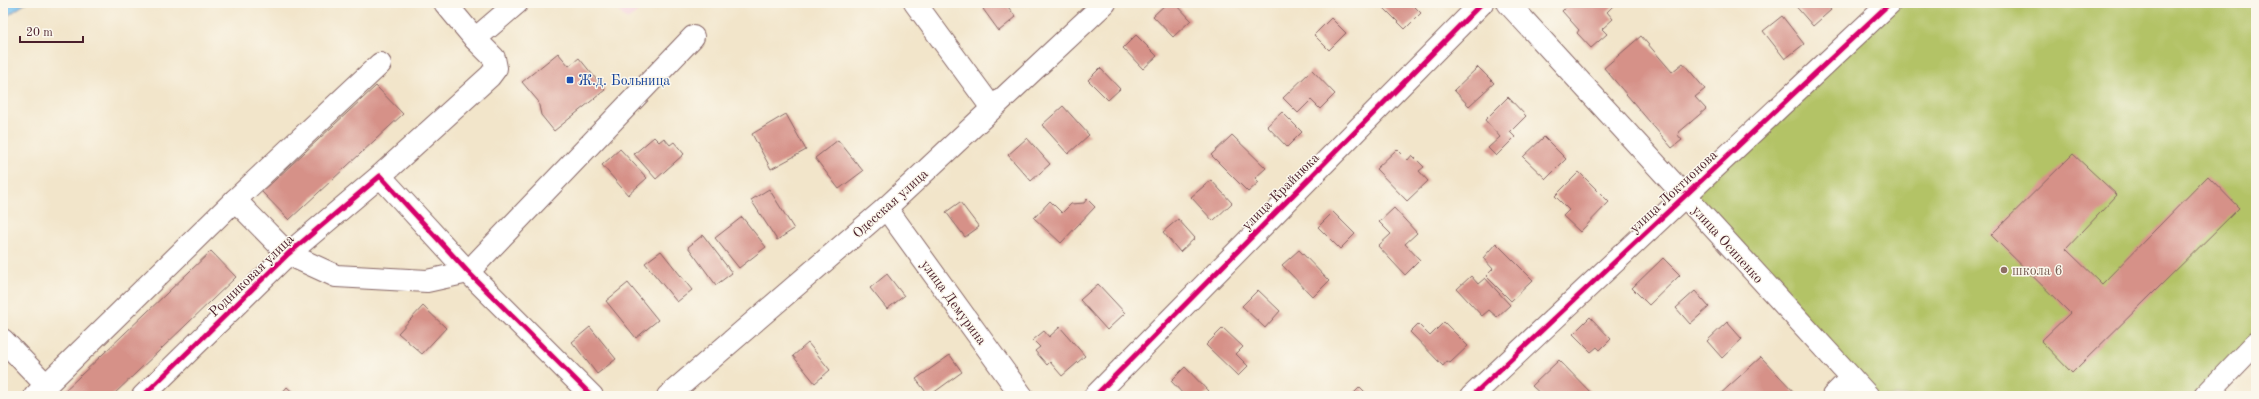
<svg xmlns="http://www.w3.org/2000/svg" width="2259" height="399" font-family="'Old Standard TT',serif">
	<style>
		.built { fill: #f4cfdc }
		.green { fill: #b3c366; stroke: #7e7148 }
		.water { fill: #77c1f0; stroke: #60708e }
		.building { fill: #d69188 }
		.lines { fill: none; stroke-linecap: round; stroke-linejoin: round }
		.minor-casing { stroke: #856463; stroke-width: 24 }
		.major-casing { stroke: #856463; stroke-width: 24 }
		.minor { stroke: #fff; stroke-width: 22 }
		.major { stroke: #fff; stroke-width: 22 }
		.cycleway-casing { stroke: #fbf7ec; stroke-width: 8 }
		.cycleway { stroke: #d6006c; stroke-width: 5 }
		.transit-dot { fill: #1a4fb4; stroke: #fbf7ec; stroke-width: 1.5 }
		.education-dot { fill: #8d6e63; stroke: #fbf7ec; stroke-width: 1.5 }
		.labels { text-anchor: middle; stroke-width: 3; stroke-linejoin: round; paint-order: stroke }
		.transit-label { font-size: 14px; fill: #164399; stroke: #fbf7ec; text-anchor: start }
		.street-label { font-size: 14px; fill: #4a1f2b; stroke: #fbf7ec }
		.education-label { font-size: 14px; fill: #785e54; stroke: #fbf7ec; text-anchor: start }
	</style>
	<rect width="100%" height="100%" fill="#fbf7ec"/>
	<filter id="ink" filterUnits="userSpaceOnUse"><feTurbulence type="fractalNoise" baseFrequency=".025" numOctaves="2"/><feDisplacementMap in="SourceGraphic" scale="8" xChannelSelector="R" yChannelSelector="G"/><feConvolveMatrix kernelMatrix="1 2 1 2 8 2 1 2 1" color-interpolation-filters="sRGB"/></filter>
	<filter id="wash" filterUnits="userSpaceOnUse"><feTurbulence type="fractalNoise" baseFrequency=".012" numOctaves="4" result="noise"/><feDisplacementMap in="SourceGraphic" scale="16" xChannelSelector="R" yChannelSelector="G"/><feGaussianBlur stdDeviation="0.9" result="paint"/><feColorMatrix in="noise" values="0 0 0 0 0 0 0 0 0 0 0 0 0 0 0 0 0 1.4 0 .05"/><feComposite in="paint" operator="in"/></filter>
	<g filter="url(#wash)">
		<rect width="100%" height="100%" fill="#f2e5ca"/>
		<!-- built -->
		<path class="built" d="M611,3H648L627,20Z"/>
		<!-- green -->
		<path class="green" d="M1890,3H2256V343L2205,396H1868L1685,196Z"/>
		<!-- water -->
		<path class="water" d="M3,3H26L3,19Z"/>
		<g id="blocks">
			<!-- building -->
			<g class="building">
				<path d="M990,3H1005L1016,17L999,31L983,9Z"/>
				<path d="M1167,3H1175L1191,20L1173,37L1153,16Z"/>
				<path d="M1383,3H1411L1421,13L1405,29L1381,5Z"/>
				<path d="M1570,3H1610L1613,6L1607,12L1613,19L1602,29L1607,34L1591,48L1577,33L1579,30L1562,11Z"/>
				<path d="M1793,3H1825L1831,10L1813,26Z"/>
				<path d="M1782,16L1804,44L1785,59L1763,31Z"/>
				<path d="M1331,18L1346,33L1329,50L1314,35Z"/>
				<path d="M1136,35L1157,56L1143,69L1123,48Z"/>
				<path d="M1641,36L1672,72L1683,63L1705,89L1695,97L1706,109L1677,134L1682,140L1672,148L1604,68Z"/>
				<path d="M558,53L569,66L579,58L605,90L554,131L541,115L538,101L522,82Z"/>
				<path d="M1478,67L1494,83L1469,106L1454,90Z"/>
				<path d="M1100,68L1120,89L1108,100L1088,80Z"/>
				<path d="M1312,70L1335,94L1320,109L1311,100L1298,113L1283,98Z"/>
				<path d="M376,86L403,114L289,220L262,192Z"/>
				<path d="M1508,97L1526,116L1510,132L1515,137L1496,156L1488,148L1500,137L1485,120Z"/>
				<path d="M1063,106L1089,135L1068,154L1042,125Z"/>
				<path d="M1282,112L1302,132L1287,147L1267,126Z"/>
				<path d="M786,114L806,150L771,169L752,134Z"/>
				<path d="M1232,135L1266,168L1255,178L1259,182L1248,192L1211,155Z"/>
				<path d="M654,137L659,142L664,138L670,145L674,142L684,154L656,179L634,154Z"/>
				<path d="M1544,137L1566,159L1546,179L1523,157Z"/>
				<path d="M1027,138L1050,164L1031,181L1008,155Z"/>
				<path d="M838,140L863,171L839,189L815,158Z"/>
				<path d="M620,149L647,178L628,195L602,165Z"/>
				<path d="M1397,149L1408,160L1412,155L1424,167L1419,171L1428,181L1407,201L1376,169Z"/>
				<path d="M2073,154L2117,195L2066,249L2102,284L2208,176L2239,208L2072,373L2041,341L2070,313L1991,235Z"/>
				<path d="M1579,172L1609,202L1580,232L1563,216L1569,210L1555,196Z"/>
				<path d="M1211,180L1232,203L1213,221L1191,197Z"/>
				<path d="M769,189L794,229L777,240L751,200Z"/>
				<path d="M1087,199L1095,207L1061,243L1034,218L1050,201L1062,213L1071,204L1084,203Z"/>
				<path d="M960,202L979,227L965,237L946,212Z"/>
				<path d="M1394,208L1417,233L1405,244L1420,260L1405,275L1378,246L1391,234L1379,222Z"/>
				<path d="M1333,212L1355,234L1340,249L1318,227Z"/>
				<path d="M742,217L766,247L739,268L715,238Z"/>
				<path d="M1178,219L1195,238L1180,252L1163,232Z"/>
				<path d="M703,235L732,273L716,285L688,247Z"/>
				<path d="M1496,243L1533,280L1511,301L1486,276L1493,269L1483,258Z"/>
				<path d="M1299,250L1329,281L1313,297L1282,265Z"/>
				<path d="M211,251L236,277L112,396H59Z"/>
				<path d="M661,251L692,290L677,302L645,263Z"/>
				<path d="M1663,258L1680,275L1649,305L1632,288Z"/>
				<path d="M887,274L904,296L887,309L870,288Z"/>
				<path d="M1471,276L1478,284L1485,278L1510,305L1497,317L1489,310L1482,316L1457,289Z"/>
				<path d="M628,283L658,320L636,338L606,301Z"/>
				<path d="M1098,284L1125,313L1107,330L1080,300Z"/>
				<path d="M1258,290L1280,311L1265,328L1242,306Z"/>
				<path d="M1695,291L1709,307L1690,324L1676,308Z"/>
				<path d="M423,306L446,328L422,354L398,333Z"/>
				<path d="M1590,317L1611,339L1600,350L1597,347L1591,352L1573,334Z"/>
				<path d="M1444,322L1468,346L1450,363L1447,361L1443,366L1410,332L1418,324L1430,336Z"/>
				<path d="M1727,322L1742,339L1722,358L1707,341Z"/>
				<path d="M590,327L616,359L597,374L572,342Z"/>
				<path d="M1060,327L1085,356L1062,376L1050,362L1047,365L1035,351L1040,347L1033,340L1044,331L1049,337Z"/>
				<path d="M1223,328L1243,347L1236,354L1248,366L1238,376L1206,345Z"/>
				<path d="M808,343L830,370L815,383L793,356Z"/>
				<path d="M950,355L962,372L929,396L916,379Z"/>
				<path d="M1761,357L1796,394L1794,396H1718Z"/>
				<path d="M1559,360L1594,396H1543L1532,386Z"/>
				<path d="M1185,367L1209,392L1204,396H1185L1171,381Z"/>
				<path d="M287,387L297,396H279Z"/>
				<path d="M1360,387L1369,396H1351Z"/>
			</g>
		</g>
	</g>
	<g filter="url(#ink)">
		<use href="#blocks" fill-opacity="0" stroke="#856463" stroke-width="1"/>
		<g class="lines">
			<defs>
				<g id="minor">
					<path d="M445,3L475,39"/>
					<path d="M915,3L992,108"/>
					<path d="M1508,3L1868,396"/>
					<path d="M380,176L468,272L592,396"/>
					<path d="M235,200L288,254L336,276L427,281L468,272L693,37"/>
					<path d="M886,208L1022,396"/>
					<path d="M3,340L46,385"/>
					<path d="M35,396L235,200L380,64"/>
					<path d="M143,396L288,254L380,176L490,76L496,68L494,58L475,39L517,3"/>
					<path d="M1095,396L1482,3"/>
					<path d="M1472,396L1890,3"/>
					<path d="M1833,396L1851,378"/>
					<path d="M2205,396L2256,343"/>
				</g>
				<path id="major" d="M668,396L886,208L1105,3"/>
			</defs>
			<!-- minor casing -->
			<use href="#minor" class="minor-casing"/>
			<!-- major casing -->
			<use href="#major" class="major-casing"/>
			<!-- minor -->
			<use href="#minor" class="minor"/>
			<!-- major -->
			<use href="#major" class="major"/>
			<defs>
				<g id="cycleway">
					<path d="M143,396L288,254L380,176L468,272L592,396"/>
					<path d="M1095,396L1482,3"/>
					<path d="M1472,396L1890,3"/>
				</g>
			</defs>
			<!-- cycleway casing -->
			<use href="#cycleway" class="cycleway-casing"/>
			<!-- cycleway -->
			<use href="#cycleway" class="cycleway"/>
		</g>
	</g>
	<!-- markers -->
	<rect class="transit-dot" x="566" y="76" width="8" height="8" rx="2"/>
	<circle class="education-dot" cx="2004" cy="270" r="4"/>
	<g class="labels">
		<!-- transit labels -->
		<g class="transit-label">
			<text x="578" y="85">Ж.д. Больница</text>
		</g>
		<!-- street labels -->
		<g class="street-label">
			<text transform="translate(1280 191) rotate(-45)" y="5">улица Крайнюка</text>
			<text transform="translate(1673 191) rotate(-43)" y="5">улица Локтионова</text>
			<text transform="translate(890 203) rotate(-42)" y="5">Одесская улица</text>
			<text transform="translate(1728 244) rotate(48)" y="5">улица Осипенко</text>
			<text transform="translate(251 275) rotate(-44)" y="5">Родниковая улица</text>
			<text transform="translate(954 302) rotate(54)" y="5">улица Демурина</text>
		</g>
		<!-- education labels -->
		<g class="education-label">
			<text x="2012" y="275">школа 6</text>
		</g>
	</g>
	<!-- margin -->
	<rect width="2259" height="399" fill="none" stroke="#fbf7ec" stroke-width="16"/>
	<!-- scale -->
	<path d="M20 36v6h63v-6" fill="none" stroke="#4a1f2b" stroke-width="2"/>
	<text x="26" y="36" font-size="12" fill="#4a1f2b" stroke="#fbf7ec" stroke-width="3" paint-order="stroke">20 m</text>
</svg>
